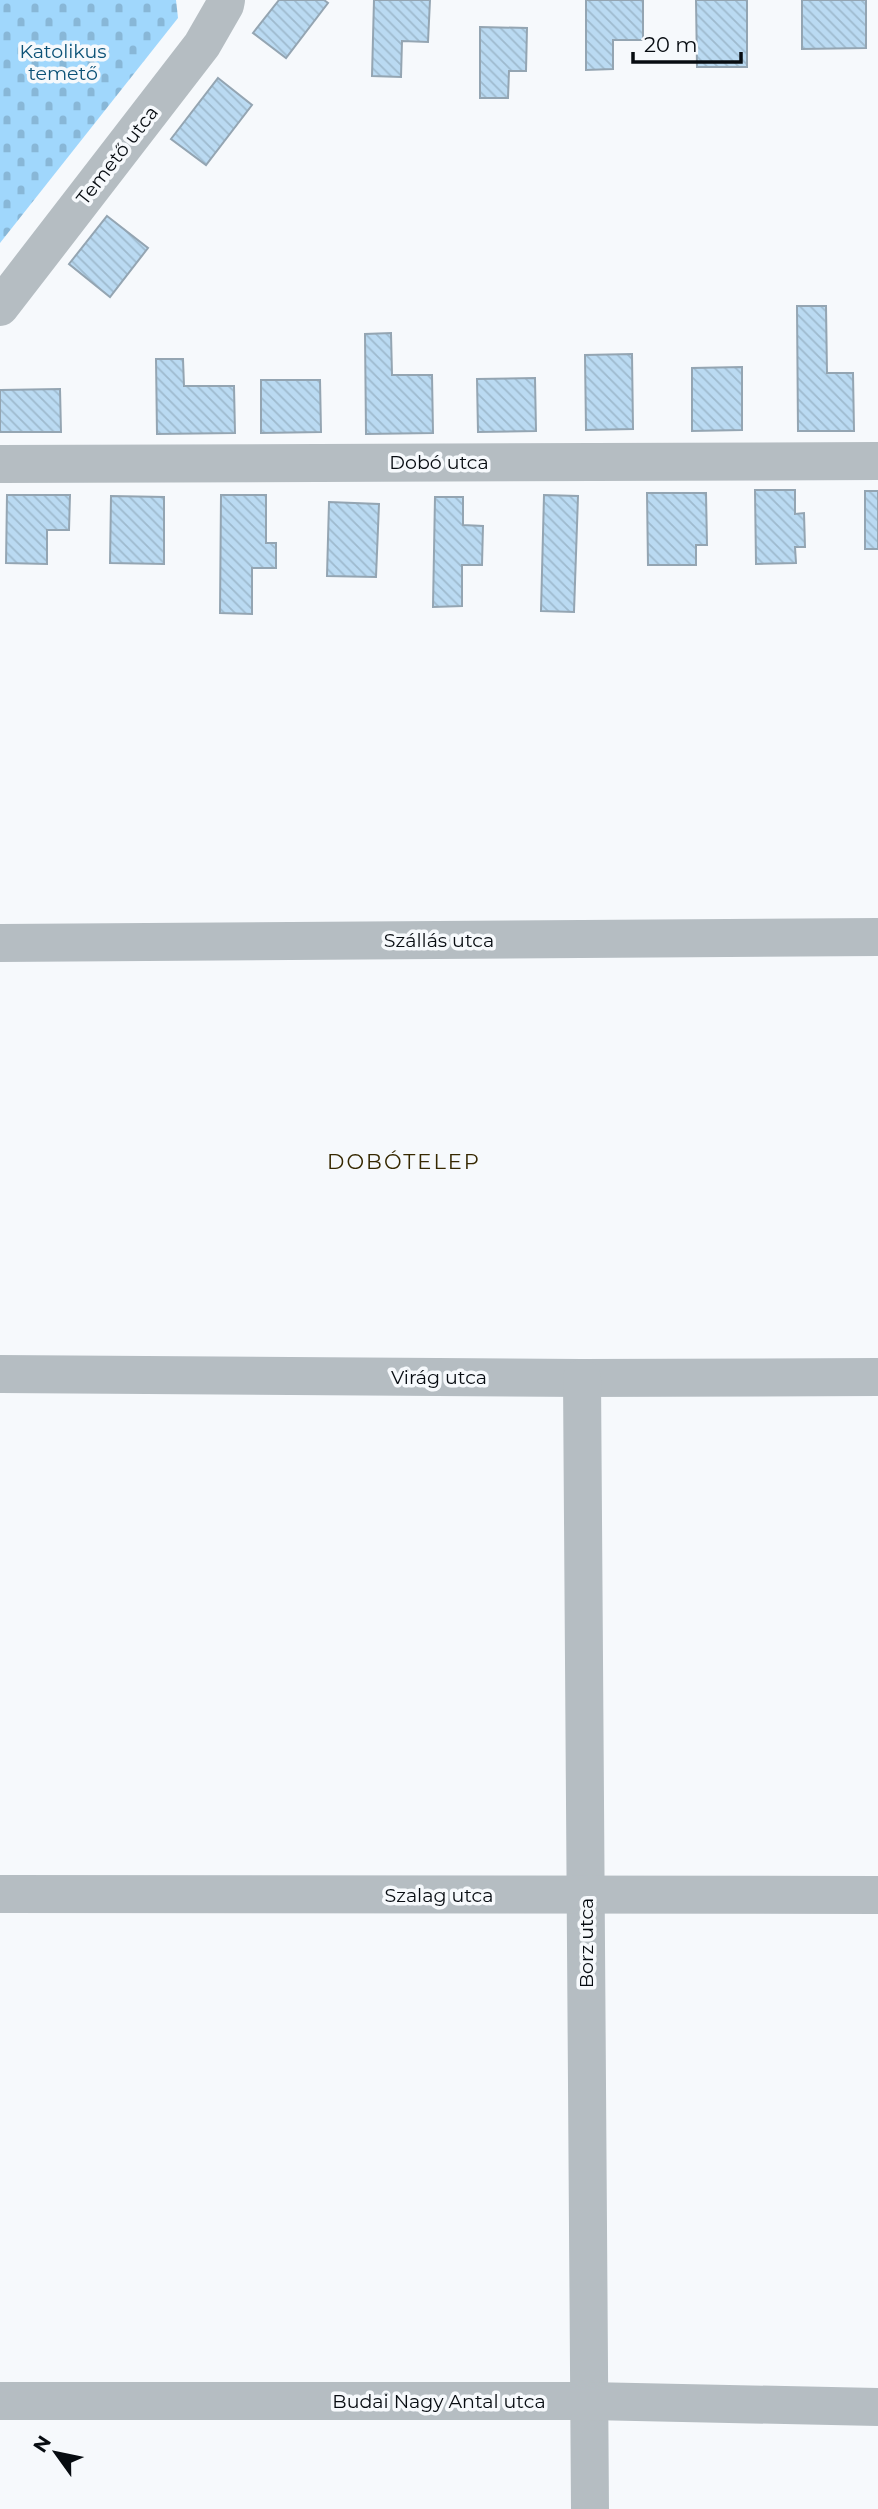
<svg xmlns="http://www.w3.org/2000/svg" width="878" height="2509" font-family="Montserrat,sans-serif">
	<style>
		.cemetery { fill: url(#cemetery-stones) }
		.building { fill: url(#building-back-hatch); stroke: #94a5b2; stroke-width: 2 }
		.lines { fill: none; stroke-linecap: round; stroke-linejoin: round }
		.street { stroke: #b5bdc2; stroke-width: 38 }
		.labels { text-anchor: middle; stroke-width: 7; stroke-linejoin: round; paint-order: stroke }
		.park-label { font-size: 19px; fill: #0c5277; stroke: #f6f9fc }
		.street-label { font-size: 19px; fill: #070c11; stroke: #f6f9fc }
		.neighbourhood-label { font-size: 21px; letter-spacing: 2px; fill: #362800; stroke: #f6f9fc }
	</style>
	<defs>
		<pattern id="cemetery-stones" width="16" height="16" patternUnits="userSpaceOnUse" patternTransform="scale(1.75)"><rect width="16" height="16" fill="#a0d7fc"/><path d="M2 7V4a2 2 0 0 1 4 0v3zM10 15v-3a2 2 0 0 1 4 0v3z" fill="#88b7d7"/></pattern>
		<pattern id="building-back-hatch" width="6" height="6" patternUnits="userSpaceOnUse" patternTransform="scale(1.75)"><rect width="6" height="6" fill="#badaf2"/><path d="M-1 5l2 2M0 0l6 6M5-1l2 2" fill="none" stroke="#9ebace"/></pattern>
	</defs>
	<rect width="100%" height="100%" fill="#f6f9fc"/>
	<!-- cemetery -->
	<path class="cemetery" d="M0,0H176L178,18L0,243Z"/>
	<!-- building -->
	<g class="building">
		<path d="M279,0H324L328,3L286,58L253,33Z"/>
		<path d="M374,0H430L428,42L402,41L401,77L372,76Z"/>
		<path d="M586,0H643V40H613V69L586,70Z"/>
		<path d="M696,0H747V67H697Z"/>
		<path d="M802,0H866V48L802,49Z"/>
		<path d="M480,27L527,28L526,71H509L508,98H480Z"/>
		<path d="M218,78L252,105L206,165L171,139Z"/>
		<path d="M107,216L148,248L110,297L69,264Z"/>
		<path d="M797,306H826L827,373H853L854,431H798Z"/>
		<path d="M391,333L392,375H432L433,433L366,434L365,334Z"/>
		<path d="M632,354L633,429L586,430L585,355Z"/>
		<path d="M156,359H183L184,386H234L235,433L157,434Z"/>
		<path d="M742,367V430L692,431V368Z"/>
		<path d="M535,378L536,431L478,432L477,379Z"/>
		<path d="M261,380H320L321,432L261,433Z"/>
		<path d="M60,389L61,432H0V390Z"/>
		<path d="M755,490H795V514L804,513L805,547H795L796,563L756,564Z"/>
		<rect x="865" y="491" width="13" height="58"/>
		<path d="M647,493H706L707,545H696V565H648Z"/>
		<path d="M7,495H70L69,530H47V564L6,563Z"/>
		<path d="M221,495H266V543H276V568H252V614L220,613Z"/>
		<path d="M544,495L578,496L574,612L541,611Z"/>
		<path d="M111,496L164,497V564L110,563Z"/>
		<path d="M435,497H463V525L483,526L482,565H462V606L433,607Z"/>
		<path d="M329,502L379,504L376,577L327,576Z"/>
	</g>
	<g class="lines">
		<!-- street -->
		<g class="street">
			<path d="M0,307L202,45L225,5L226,0"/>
			<path d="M0,464L878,461"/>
			<path d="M0,943L878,937"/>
			<path d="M0,1374L582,1378L878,1377"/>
			<path d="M582,1378L590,2509"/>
			<path d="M0,1894L878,1895"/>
			<path d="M0,2401H589L878,2407"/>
		</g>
	</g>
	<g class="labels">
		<!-- park labels -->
		<g class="park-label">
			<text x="63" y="58">Katolikus<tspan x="63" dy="22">temető</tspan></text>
		</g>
		<!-- street labels -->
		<g class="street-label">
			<text transform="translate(117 155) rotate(-52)" y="7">Temető utca</text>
			<text x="439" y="469">Dobó utca</text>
			<text x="439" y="947">Szállás utca</text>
			<text x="439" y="1384">Virág utca</text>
			<text x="439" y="1902">Szalag utca</text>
			<text transform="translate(586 1943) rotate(-90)" y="7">Borz utca</text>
			<text x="439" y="2408">Budai Nagy Antal utca</text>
		</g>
		<!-- neighbourhood labels -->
		<g class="neighbourhood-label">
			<text x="404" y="1169">DOBÓTELEP</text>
		</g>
	</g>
	<!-- north arrow -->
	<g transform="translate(56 2453) rotate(303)" stroke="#f6f9fc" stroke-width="5" paint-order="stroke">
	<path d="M0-5L12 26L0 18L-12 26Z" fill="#070c11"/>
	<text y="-10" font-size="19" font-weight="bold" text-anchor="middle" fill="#070c11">N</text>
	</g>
	<!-- scale -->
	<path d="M633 52v10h108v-10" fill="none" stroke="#070c11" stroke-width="3.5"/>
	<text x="644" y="52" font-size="21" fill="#070c11" stroke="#f6f9fc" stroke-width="5" paint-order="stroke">20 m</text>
</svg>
